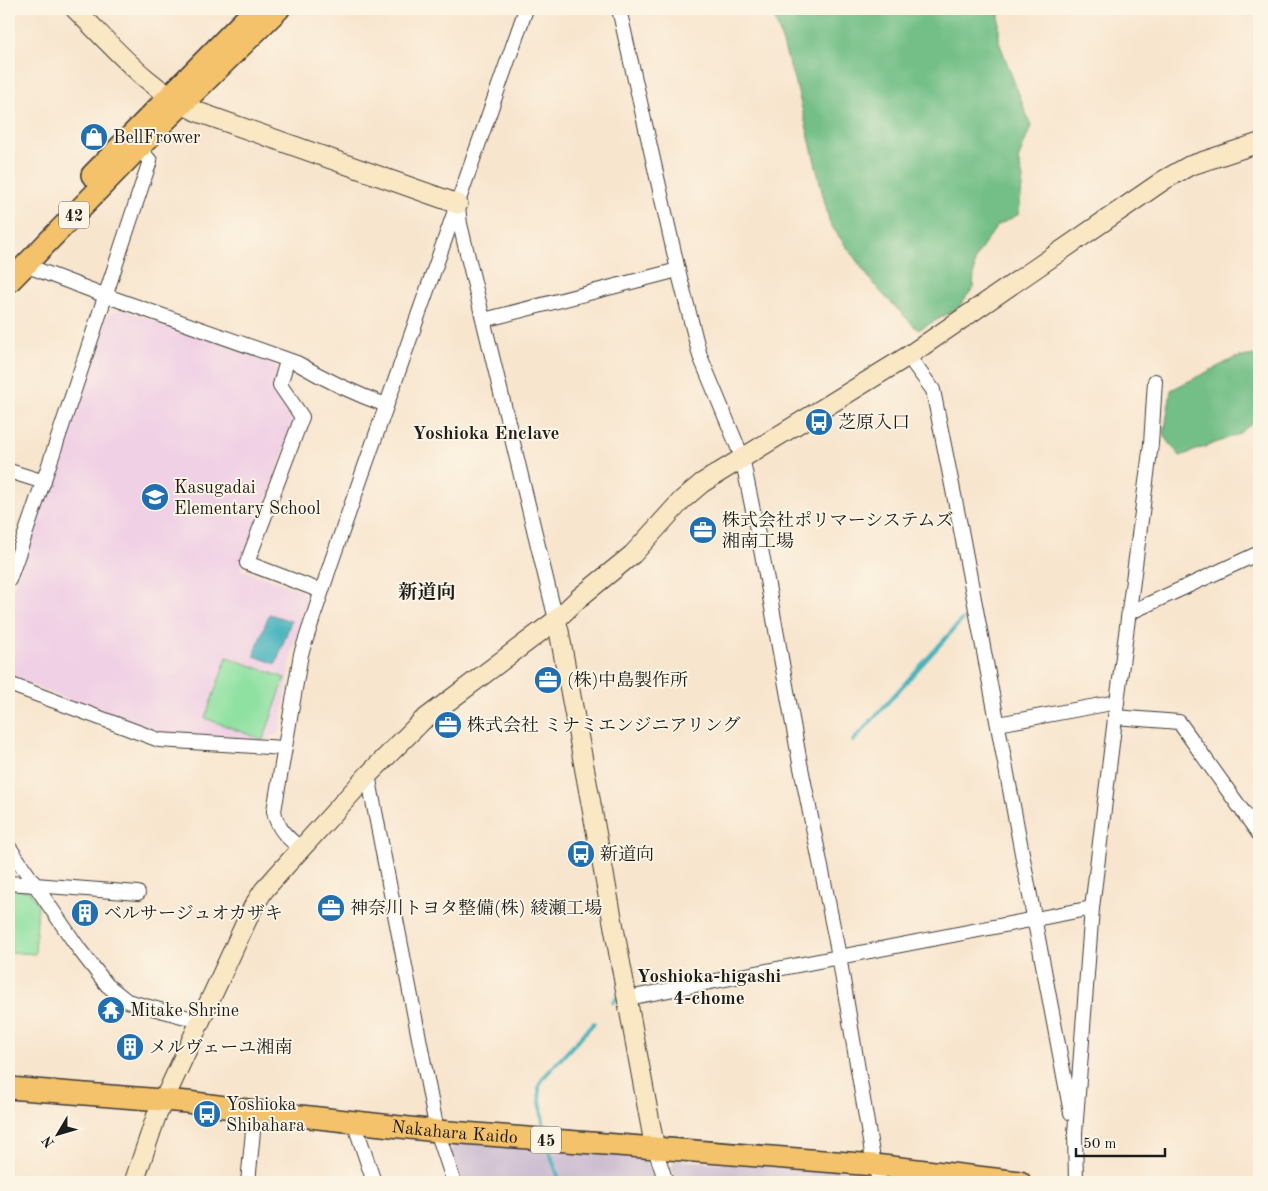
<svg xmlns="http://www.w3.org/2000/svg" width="1268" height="1191" font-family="'Old Standard TT','Noto Serif JP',serif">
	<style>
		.built { fill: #f0d0e5 }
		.industrial { fill: #cebed2 }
		.green { fill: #8fe1a1; stroke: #567e5e }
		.forest { fill: #73bf87; stroke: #486e52 }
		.water { fill: #44b3be; stroke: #30686d }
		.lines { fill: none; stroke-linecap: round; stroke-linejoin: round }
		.stream { stroke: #44b3be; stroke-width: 4 }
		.street-casing { stroke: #3d3a37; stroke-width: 16 }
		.secondary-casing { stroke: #3d3a37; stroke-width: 21 }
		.primary-casing { stroke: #3d3a37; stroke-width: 24 }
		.street { stroke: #fff; stroke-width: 14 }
		.secondary { stroke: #fae7c3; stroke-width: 19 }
		.primary { stroke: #f3c26a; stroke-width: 21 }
		.labels { text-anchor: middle; stroke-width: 4; stroke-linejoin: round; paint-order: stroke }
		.shield { fill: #fcf5e5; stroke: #5f5d58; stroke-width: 1 }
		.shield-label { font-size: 16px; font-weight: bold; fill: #1c1c1c }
		.poi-label { font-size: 18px; fill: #1c1c1c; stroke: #fcf5e5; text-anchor: start }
		.street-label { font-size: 18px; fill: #1c1c1c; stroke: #fcf5e5 }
		.neighbourhood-label { font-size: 19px; font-weight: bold; fill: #1c1c1c; stroke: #fcf5e5 }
	</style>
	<rect width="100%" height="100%" fill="#fcf5e5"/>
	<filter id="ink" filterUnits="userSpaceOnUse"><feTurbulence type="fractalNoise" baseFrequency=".02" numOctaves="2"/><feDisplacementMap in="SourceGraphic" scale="10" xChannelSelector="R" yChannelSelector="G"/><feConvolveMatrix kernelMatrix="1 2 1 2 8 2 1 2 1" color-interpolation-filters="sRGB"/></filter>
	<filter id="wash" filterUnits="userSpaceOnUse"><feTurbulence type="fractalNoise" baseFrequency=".0096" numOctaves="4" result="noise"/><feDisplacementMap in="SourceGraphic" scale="20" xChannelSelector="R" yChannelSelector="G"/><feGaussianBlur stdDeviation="1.12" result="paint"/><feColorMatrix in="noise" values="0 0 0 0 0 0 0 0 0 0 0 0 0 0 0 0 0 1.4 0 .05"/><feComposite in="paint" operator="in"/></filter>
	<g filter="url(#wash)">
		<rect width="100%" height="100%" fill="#f8e5ce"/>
		<!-- built -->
		<path class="built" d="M121,309L273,362L280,374L294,425L240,569L301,590L308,604L293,647L280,731L266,741L159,734L9,677V601L105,316Z"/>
		<!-- industrial -->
		<g class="industrial">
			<path d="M456,1141L638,1155L650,1167L655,1182H460L449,1152Z"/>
			<path d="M675,1160L884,1172L963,1182H676L671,1168Z"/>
		</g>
		<!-- green -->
		<g class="green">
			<path d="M227,657L285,678L263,740L205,718Z"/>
			<path d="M9,889L28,890L38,904L35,954L9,952Z"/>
		</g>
		<!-- forest -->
		<g class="forest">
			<path d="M772,9H999V42L1031,126L1018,160L1023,178L1019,214L997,226L975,258L973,288L957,309L918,330L875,286L830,224L798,92Z"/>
			<path d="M1254,355L1259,367V418L1237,435L1180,456L1164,436L1171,390L1235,358Z"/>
		</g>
		<!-- water -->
		<path class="water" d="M269,614L291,621L276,664L254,656Z"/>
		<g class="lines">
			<!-- stream -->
			<g class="stream">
				<path d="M853,741L962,620"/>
				<path d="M613,1002L620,995"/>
				<path d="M544,1130L539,1093V1086L543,1078L594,1023"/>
				<path d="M549,1150L560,1182"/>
			</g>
		</g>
	</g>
	<g filter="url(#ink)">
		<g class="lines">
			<defs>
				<g id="street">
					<path d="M619,9L678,270L700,356L742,457L765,569L800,763L839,956L874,1165L880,1182"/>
					<path d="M458,207L460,224L556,620"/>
					<path d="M25,265L104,295L297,363C326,380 355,394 386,405"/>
					<path d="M484,320L678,270"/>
					<path d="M908,356L933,390L961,530L1071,1113"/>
					<path d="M287,361L280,385L302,417L247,563L321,591"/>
					<path d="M9,471L44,482"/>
					<path d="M9,580C59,441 103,301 150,161L139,148"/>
					<path d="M1129,613L1259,553"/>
					<path d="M9,684L159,740L284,748"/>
					<path d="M1115,717L1179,722L1259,834"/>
					<path d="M998,724L1117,702"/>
					<path d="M368,775L437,1131L454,1182"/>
					<path d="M9,847L79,949L107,985L127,1001L200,1021"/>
					<path d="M301,849C288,838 277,829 274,811L301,654L332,560L526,9"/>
					<path d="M9,883L138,893"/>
					<path d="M628,998L1092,908"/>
					<path d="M354,1122L374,1182"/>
					<path d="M655,1149L666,1182"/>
					<path d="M248,1182L255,1111"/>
					<path d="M1076,1182L1075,1133L1092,908L1117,702L1151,444L1155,381"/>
				</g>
				<g id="secondary">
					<path d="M75,9C113,46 148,90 198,112L458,204"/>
					<path d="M556,620L559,631L655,1149"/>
					<path d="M134,1182L156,1117L253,907L264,890L289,862L368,775L422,721L556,620L579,598L633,554L682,500L702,483L908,356L1164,180L1189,166L1259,143"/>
				</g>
				<g id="primary">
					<path d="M92,175L255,9"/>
					<path d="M9,282L167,119L279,9"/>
					<path id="s1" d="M9,1088L187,1102L255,1111L437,1131L874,1165L1020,1182"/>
				</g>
			</defs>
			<!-- street casing -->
			<use href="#street" class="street-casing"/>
			<!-- secondary casing -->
			<use href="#secondary" class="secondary-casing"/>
			<!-- primary casing -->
			<use href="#primary" class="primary-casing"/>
			<!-- street -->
			<use href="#street" class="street"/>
			<!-- secondary -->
			<use href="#secondary" class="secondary"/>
			<!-- primary -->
			<use href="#primary" class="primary"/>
		</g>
	</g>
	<!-- icons -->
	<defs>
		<symbol id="shop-disc" viewBox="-11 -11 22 22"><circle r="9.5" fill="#1f6fb2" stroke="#fcf5e5"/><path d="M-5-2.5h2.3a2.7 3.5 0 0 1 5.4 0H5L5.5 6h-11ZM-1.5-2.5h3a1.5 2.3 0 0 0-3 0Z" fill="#fff"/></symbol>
		<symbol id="bus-disc" viewBox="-11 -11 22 22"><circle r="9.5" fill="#1f6fb2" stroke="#fcf5e5"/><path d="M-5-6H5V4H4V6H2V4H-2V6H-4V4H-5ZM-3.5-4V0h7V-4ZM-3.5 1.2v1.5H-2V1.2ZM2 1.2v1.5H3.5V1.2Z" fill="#fff"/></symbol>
		<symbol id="school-disc" viewBox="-11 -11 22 22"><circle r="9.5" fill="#1f6fb2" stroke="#fcf5e5"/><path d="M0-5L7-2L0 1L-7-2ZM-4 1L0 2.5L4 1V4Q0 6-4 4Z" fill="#fff"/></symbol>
		<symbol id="office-disc" viewBox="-11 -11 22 22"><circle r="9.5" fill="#1f6fb2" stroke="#fcf5e5"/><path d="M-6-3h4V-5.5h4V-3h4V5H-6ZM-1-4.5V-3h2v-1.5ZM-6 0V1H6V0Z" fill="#fff"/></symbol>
		<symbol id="building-disc" viewBox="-11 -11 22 22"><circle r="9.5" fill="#1f6fb2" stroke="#fcf5e5"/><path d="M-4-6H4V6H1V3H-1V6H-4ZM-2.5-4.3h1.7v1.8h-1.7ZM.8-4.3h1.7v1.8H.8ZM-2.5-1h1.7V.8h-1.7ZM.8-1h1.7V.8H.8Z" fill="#fff"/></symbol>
		<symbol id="temple-disc" viewBox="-11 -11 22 22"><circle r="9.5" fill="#1f6fb2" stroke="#fcf5e5"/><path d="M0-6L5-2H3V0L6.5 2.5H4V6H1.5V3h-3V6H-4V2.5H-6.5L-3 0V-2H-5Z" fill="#fff"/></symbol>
	</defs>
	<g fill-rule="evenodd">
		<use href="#shop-disc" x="78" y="121" width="32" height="32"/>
		<use href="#bus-disc" x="803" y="406" width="32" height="32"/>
		<use href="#school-disc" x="139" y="481" width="32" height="32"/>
		<use href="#office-disc" x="687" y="514" width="32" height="32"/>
		<use href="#office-disc" x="532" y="664" width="32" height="32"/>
		<use href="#office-disc" x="432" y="709" width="32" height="32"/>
		<use href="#bus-disc" x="565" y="838" width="32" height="32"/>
		<use href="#office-disc" x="315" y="892" width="32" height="32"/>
		<use href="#building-disc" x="69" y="897" width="32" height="32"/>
		<use href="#temple-disc" x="95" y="994" width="32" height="32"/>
		<use href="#building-disc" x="114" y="1031" width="32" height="32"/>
		<use href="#bus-disc" x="191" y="1098" width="32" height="32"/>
	</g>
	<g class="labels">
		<!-- shield labels -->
		<g class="shield">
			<rect x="59" y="201.5" width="30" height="27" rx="4"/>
			<rect x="531" y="1126.5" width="30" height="27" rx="4"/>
		</g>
		<g class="shield-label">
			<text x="74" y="221">42</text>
			<text x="546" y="1146">45</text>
		</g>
		<!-- poi labels -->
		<g class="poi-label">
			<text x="113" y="143">BellFrower</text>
			<text x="838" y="428">芝原入口</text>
			<text x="174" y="493">Kasugadai<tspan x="174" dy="21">Elementary School</tspan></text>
			<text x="722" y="526">株式会社ポリマーシステムズ<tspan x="722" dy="21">湘南工場</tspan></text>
			<text x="567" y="686">(株)中島製作所</text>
			<text x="467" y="731">株式会社 ミナミエンジニアリング</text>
			<text x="600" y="860">新道向</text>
			<text x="350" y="914">神奈川トヨタ整備(株) 綾瀬工場</text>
			<text x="104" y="919">ベルサージュオカザキ</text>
			<text x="130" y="1016">Mitake Shrine</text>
			<text x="149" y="1053">メルヴェーユ湘南</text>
			<text x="226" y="1110">Yoshioka<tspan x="226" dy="21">Shibahara</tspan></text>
		</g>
		<!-- street labels -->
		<g class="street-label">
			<text dy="6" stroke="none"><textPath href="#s1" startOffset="448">Nakahara Kaido</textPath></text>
		</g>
		<!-- neighbourhood labels -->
		<g class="neighbourhood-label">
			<text x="486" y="439">Yoshioka Enclave</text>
			<text x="427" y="598">新道向</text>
			<text x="709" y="982">Yoshioka-higashi<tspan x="709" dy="22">4-chome</tspan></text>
		</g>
	</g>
	<!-- margin -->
	<rect width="1268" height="1191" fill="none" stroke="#fcf5e5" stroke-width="30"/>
	<!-- north arrow -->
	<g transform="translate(58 1134) rotate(232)" stroke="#fcf5e5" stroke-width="4" paint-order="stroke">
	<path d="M0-4L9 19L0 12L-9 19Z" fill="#1c1c1c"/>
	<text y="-8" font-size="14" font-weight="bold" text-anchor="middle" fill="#1c1c1c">N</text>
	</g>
	<!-- scale -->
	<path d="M1076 1148v8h89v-8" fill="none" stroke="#1c1c1c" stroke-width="2.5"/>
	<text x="1083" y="1148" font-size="15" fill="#1c1c1c" stroke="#fcf5e5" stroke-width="4" paint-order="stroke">50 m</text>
</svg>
